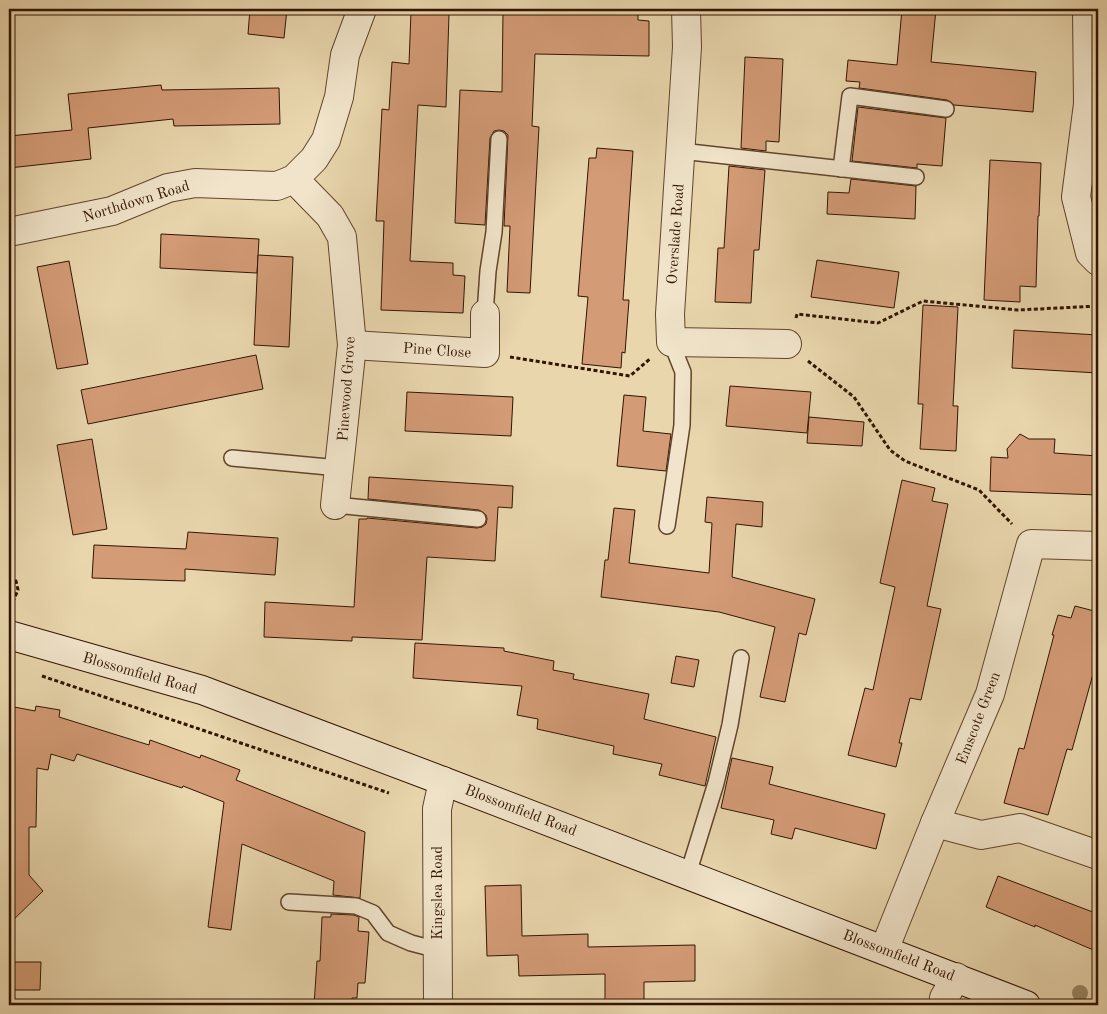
<svg xmlns="http://www.w3.org/2000/svg" width="1107" height="1014" font-family="'Old Standard TT',serif">
	<style>
		.building { fill: #d39b76; stroke: #321400 }
		.lines { fill: none; stroke-linecap: round; stroke-linejoin: round }
		.service-casing { stroke: #60442b; stroke-width: 18 }
		.minor-casing { stroke: #60442b; stroke-width: 30 }
		.secondary-casing { stroke: #321400; stroke-width: 30 }
		.path { stroke: #321400; stroke-width: 3; stroke-dasharray: 4 2.5; stroke-linecap: butt }
		.service { stroke: #f1e4ca; stroke-width: 15 }
		.minor { stroke: #f1e4ca; stroke-width: 28 }
		.secondary { stroke: #f1e4ca; stroke-width: 28 }
		.tree { fill: #9a8764 }
		.labels { text-anchor: middle; stroke-width: 5; stroke-linejoin: round; paint-order: stroke }
		.street-label { font-size: 15px; fill: #321400; stroke: #f1e4ca }
	</style>
	<rect width="100%" height="100%" fill="#e9d6ad"/>
	<filter id="stains"><feTurbulence type="fractalNoise" baseFrequency=".004" numOctaves="4"/><feColorMatrix values="0 0 0 0 .2 0 0 0 0 .09 0 0 0 0 .02 0 0 0 .5 -.17"/></filter>
	<radialGradient id="worn" r=".72"><stop offset=".6" stop-color="#630" stop-opacity="0"/><stop offset="1" stop-color="#630" stop-opacity=".3"/></radialGradient>
	<!-- building -->
	<g class="building">
		<path d="M250,9H287L284,38L248,34Z"/>
		<path d="M541,9L638,13V20L649,21V56L535,54L532,126L539,127L530,293L507,292L510,226H504L508,135L504,131L499,130L494,131L490,138L485,225L455,223L460,90L502,92L503,13L541,14Z"/>
		<path d="M902,9H936L931,62L1036,72L1033,112L954,105L947,100L859,88L860,82L846,81L848,60L897,65Z"/>
		<path d="M411,12L449,14L446,107L418,105L410,261L453,263V275L465,276L463,313L381,310L384,221H376L382,109L389,110L392,62L409,64Z"/>
		<path d="M745,57L783,59L779,142L766,141V151L741,148Z"/>
		<path d="M161,85L162,90L279,88L280,124L174,126L173,119L88,128L91,159L9,168V136L72,130L68,94Z"/>
		<path d="M858,107L946,118L942,166L917,164V168L852,161Z"/>
		<path d="M597,148L633,151L623,300H629L625,353L622,352L621,368L582,364L588,297L578,296L589,158H596Z"/>
		<path d="M990,160L1041,163L1039,216H1038L1036,287L1020,286V302L984,300Z"/>
		<path d="M729,166L765,170L759,250H754L751,303L715,302L718,248H724Z"/>
		<path d="M851,179L916,186L915,219L827,214L828,192L849,193Z"/>
		<path d="M161,234L259,239L257,273L160,268Z"/>
		<path d="M258,255L293,257L289,347L254,345Z"/>
		<path d="M817,260L899,272L894,308L811,297Z"/>
		<path d="M69,261L88,364L57,369L37,267Z"/>
		<path d="M923,305L958,307L953,406H958L956,451L920,449L923,404H918Z"/>
		<path d="M1014,330L1098,335V373L1012,368Z"/>
		<path d="M256,355L263,389L88,424L81,390Z"/>
		<path d="M730,386L811,392L807,433L726,426Z"/>
		<path d="M407,392L513,397L511,436L405,431Z"/>
		<path d="M624,395L646,397L643,431L671,434L666,471L617,466Z"/>
		<path d="M809,417L864,422L862,446L807,443Z"/>
		<path d="M1020,434L1029,439H1055L1054,453L1098,456V495L990,491L991,457L1008,458L1007,449Z"/>
		<path d="M92,439L107,529L73,535L57,445Z"/>
		<path d="M369,477L513,486L512,508L498,507L495,561L427,557L422,640L352,637V641L264,637L265,602L354,607L359,519H367V518L477,528L482,527L486,524L487,519L486,515L479,510L368,499Z"/>
		<path d="M902,480L935,488L932,501L948,504L927,606L941,609L921,700L910,698L899,743H902L896,767L848,755L865,688L873,690L895,587L880,583Z"/>
		<path d="M707,497L763,502L762,527L736,524L732,577L815,599L806,635L799,633L785,702L760,697L775,627L719,612L601,597L605,560H608L614,508L635,510L629,563L709,573L712,523L705,522Z"/>
		<path d="M188,532L278,538L275,575L185,569V581L92,578L94,545L186,549Z"/>
		<path d="M1075,606L1098,612V656L1072,750L1067,749L1048,815L1004,803L1019,748L1024,749L1054,635H1052L1058,615L1071,618Z"/>
		<path d="M415,643L504,648V651L554,661L553,670L574,674L573,679L649,694L644,719L716,737L705,786L659,775L662,764L613,754L614,746L537,729L538,719L517,715L522,686L413,678Z"/>
		<path d="M676,656L699,660L694,687L671,683Z"/>
		<path d="M9,706L35,711L36,706L60,710L59,717L149,745L150,740L200,758L201,755L240,770L236,780L365,832L360,898L333,895L334,881L242,844L231,930L208,927L224,802L183,786L182,788L77,754L74,761L51,754L48,770L37,768L36,827H29V875L43,891L9,924Z"/>
		<path d="M732,758L773,767L769,784L885,814L876,849L795,828L792,839L771,834L774,820L721,808Z"/>
		<path d="M998,876L1098,914V952L1035,925V927L986,907Z"/>
		<path d="M521,885L522,936L588,934V947L695,945V981L644,982V1005H605V974L519,976L518,955L487,956L485,886Z"/>
		<path d="M331,914L354,915L359,917L358,931L369,932L365,983H358L357,998H352V1005H314L317,961H320L322,917H331Z"/>
		<path d="M9,962H41L40,990H9Z"/>
	</g>
	<g class="lines">
		<defs>
			<g id="service">
				<path d="M681,151L916,177"/>
				<path d="M841,169L850,96L946,109"/>
				<path d="M485,314L488,271L494,232L499,139"/>
				<path d="M232,458L339,468"/>
				<path d="M335,505L478,519"/>
				<path d="M667,526L682,425L683,372L671,342"/>
				<path d="M688,874L716,783L730,725L741,658"/>
				<path d="M289,902L356,906L373,913L388,933L411,943L438,950"/>
			</g>
			<g id="minor">
				<path d="M686,9L687,47L670,314L671,342L787,344"/>
				<path d="M1087,9L1088,104L1076,197L1090,253L1098,261"/>
				<path d="M294,179L330,216L342,237L352,345L335,505"/>
				<path d="M9,232L112,211L168,188L195,183L277,186L294,179L314,159L326,140L339,97L345,55L362,9"/>
				<path d="M352,345L485,353V314"/>
				<path d="M935,823L981,835L1020,828L1098,855"/>
				<path d="M884,950L935,823L990,694L1031,544L1098,546"/>
				<path d="M438,1005L437,809L443,781"/>
				<path d="M943,1005L944,998L956,977"/>
			</g>
			<path id="secondary" d="M9,635L202,690L443,781L1026,1005"/>
		</defs>
		<!-- service casing -->
		<use href="#service" class="service-casing"/>
		<!-- minor casing -->
		<use href="#minor" class="minor-casing"/>
		<!-- secondary casing -->
		<use href="#secondary" class="secondary-casing"/>
		<!-- path -->
		<g class="path">
			<path d="M796,318L797,314L878,323L923,301L1018,310L1098,306"/>
			<path d="M510,357L630,376L651,358"/>
			<path d="M808,361L854,397L890,450L905,461L979,490L1012,524"/>
			<path d="M9,578L16,581L18,590L10,608"/>
			<path d="M42,676L389,793"/>
		</g>
		<!-- service -->
		<use href="#service" class="service"/>
		<!-- minor -->
		<use href="#minor" class="minor"/>
		<!-- secondary -->
		<use href="#secondary" class="secondary"/>
	</g>
	<!-- trees -->
	<circle class="tree" cx="1080" cy="993" r="8"/>
	<g class="labels">
		<!-- street labels -->
		<g class="street-label">
			<text transform="translate(136 201) rotate(-17)" y="5">Northdown Road</text>
			<text transform="translate(675 234) rotate(-86)" y="5">Overslade Road</text>
			<text transform="translate(437 350) rotate(4)" y="5">Pine Close</text>
			<text transform="translate(346 389) rotate(-86)" y="5">Pinewood Grove</text>
			<text transform="translate(140 673) rotate(16)" y="5">Blossomfield Road</text>
			<text transform="translate(978 718) rotate(-69)" y="5">Emscote Green</text>
			<text transform="translate(521 810) rotate(21)" y="5">Blossomfield Road</text>
			<text transform="translate(437 893) rotate(-90)" y="5">Kingslea Road</text>
			<text transform="translate(899 955) rotate(21)" y="5">Blossomfield Road</text>
		</g>
	</g>
	<!-- margin -->
	<rect width="1107" height="1014" fill="none" stroke="#e9d6ad" stroke-width="30"/>
	<rect x="10" y="10" width="1087" height="994" fill="none" stroke="#321400" stroke-width="2.5"/>
	<rect x="15" y="15" width="1077" height="984" fill="none" stroke="#321400"/>
	<rect width="100%" height="100%" filter="url(#stains)"/>
	<rect width="100%" height="100%" fill="url(#worn)"/>
</svg>
